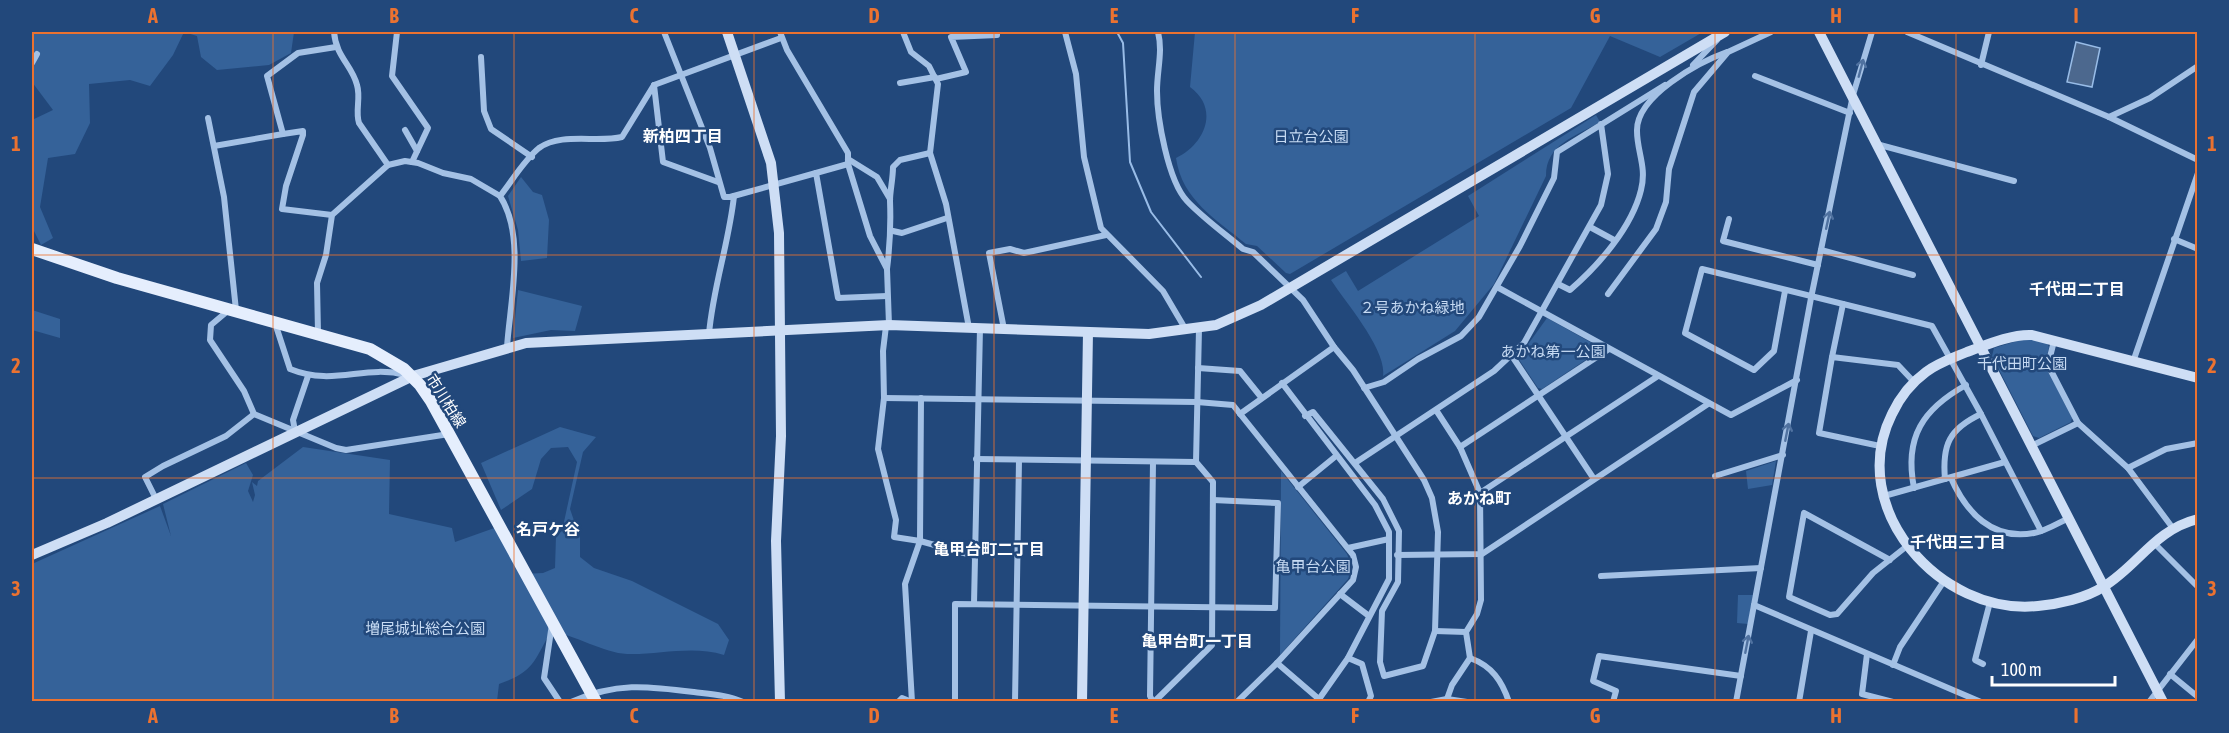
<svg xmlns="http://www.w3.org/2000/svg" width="2229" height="733" font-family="'Asap Condensed','Noto Sans JP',sans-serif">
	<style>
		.green { fill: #356299 }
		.water { fill: #4c688e; stroke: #98bce7; stroke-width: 1.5 }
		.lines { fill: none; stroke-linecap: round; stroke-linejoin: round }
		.stream { stroke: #98bce7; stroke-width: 2 }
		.street { stroke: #a4c1e5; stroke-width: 6 }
		.secondary { stroke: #cedef5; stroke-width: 10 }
		.primary { stroke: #e5eefd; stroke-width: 12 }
		.oneway { stroke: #5072a0 }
		.grid { fill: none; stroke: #eb7230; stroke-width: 1.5; stroke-opacity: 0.55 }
		.labels { text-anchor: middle; stroke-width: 5; stroke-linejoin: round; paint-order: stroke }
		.park-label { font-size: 15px; fill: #c7dbf4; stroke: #22487b }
		.street-label { font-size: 15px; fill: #fff; stroke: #22487b }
		.neighbourhood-label { font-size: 16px; font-weight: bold; fill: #fff; stroke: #22487b }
		.neatline { fill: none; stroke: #eb7230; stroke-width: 2 }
		.grid-label { font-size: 20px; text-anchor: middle; font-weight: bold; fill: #eb7230 }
	</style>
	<rect width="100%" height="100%" fill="#22487b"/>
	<!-- green -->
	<g class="green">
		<path d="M32,32H294L291,53L269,65L217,70L201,57L197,36L184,32L173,55L150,86L130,80L89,84L90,123L75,154L48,158L40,207L53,238L41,245L32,227V120L53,110L32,82Z"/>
		<path d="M1195,32H1703L1660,57L1610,36L1571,108L1290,274L1286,273L1257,246L1246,244C1216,219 1182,200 1176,158C1205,144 1220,109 1190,87Z"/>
		<path d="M1596,115L1600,122C1575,137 1546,144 1546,176L1494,284L1455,331L1383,376C1387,350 1346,303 1331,280L1346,271L1358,291L1479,216L1468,196Z"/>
		<path d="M521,177L533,192L542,195L549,220L547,258L521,261L518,230L508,196Z"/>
		<path d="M518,290L582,306L575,331L551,330L513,338Z"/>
		<path d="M32,310L60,319V338L32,330Z"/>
		<path d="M1547,318L1599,347V351L1542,389L1538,388L1518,358Z"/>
		<path d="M2027,338L2047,343L2049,347L2045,364L2072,418L2071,422L2039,438L2033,436L1992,356L1994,348Z"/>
		<path d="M560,427L596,437L583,452L570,509L580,538V557L594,568L632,581L718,624L729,640L724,655C692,645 659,655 627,654C604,653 575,635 551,631C534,661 534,672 499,684L497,701L32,702V564L160,506L171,536L163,504L246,463L253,475L248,491L253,502L255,495L252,482L257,486L258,481L303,447L390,460L389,514L452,528L455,542L500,526L524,574L543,573L555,568L556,536L562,531L577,462L568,447L551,448L541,459L532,489L501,510L481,463Z"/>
		<path d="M1776,461L1772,485L1748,489L1746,471Z"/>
		<path d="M1281,471L1347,554L1352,567L1348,579L1280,655Z"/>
		<path d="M1738,595H1753L1748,624L1737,623Z"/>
	</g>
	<!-- water -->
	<path class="water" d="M2076,42L2100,48L2092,87L2067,82Z"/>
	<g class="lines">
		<!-- stream -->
		<path class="stream" d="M1117,32L1123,43L1130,162L1151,212L1201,277"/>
		<!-- street -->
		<g class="street">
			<path d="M334,32C336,57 352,65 357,85C361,98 355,111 359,123L388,165"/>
			<path d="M397,32L392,76L428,128L412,162"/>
			<path d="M664,32L710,148L724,197H730L816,173L838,298L887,296"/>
			<path d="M780,32L787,50L848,153V164L870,236L887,269L889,325"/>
			<path d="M903,32L911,52L929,66L938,84L930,153L946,204L969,328"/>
			<path d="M1065,32L1076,74L1084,157L1101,228L1163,291L1186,330"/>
			<path d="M1158,32C1163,52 1157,70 1157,91C1157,118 1168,181 1187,201C1203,218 1224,233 1243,249L1253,252L1303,300L1334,347L1353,370L1424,480L1432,498L1438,532L1435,631L1423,666L1384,676L1380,662L1382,611L1398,582L1399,531L1383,499L1313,412L1305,416"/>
			<path d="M1907,32L2109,117L2198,160"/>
			<path d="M481,57L484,111L491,129L532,157"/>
			<path d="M32,63L37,54"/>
			<path d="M1693,65L1717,40"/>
			<path d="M1981,65L1989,32"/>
			<path d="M1755,76L1850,113"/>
			<path d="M936,79L966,72L951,37L997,35V32"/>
			<path d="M900,83L935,77"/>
			<path d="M654,85L663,162L718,182"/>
			<path d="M2109,117L2150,98L2198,66"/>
			<path d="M208,118L224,197L236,310"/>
			<path d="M405,130L417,151"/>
			<path d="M283,134L303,131V135L286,186L282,209L332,215"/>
			<path d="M1880,145L2014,181"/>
			<path d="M214,146L283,134L267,76L298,53L336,47"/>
			<path d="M848,159L877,177L890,199"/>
			<path d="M816,173L848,164"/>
			<path d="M1729,219L1723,241L1818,265"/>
			<path d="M1590,227L1614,240"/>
			<path d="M893,231L902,233L947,218"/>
			<path d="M2174,239L2198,249"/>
			<path d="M1821,250L1913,275"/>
			<path d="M887,269C890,245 891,225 890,201C890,190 893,179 893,167L900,160L930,153"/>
			<path d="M1558,284L1570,290C1599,265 1632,227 1641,190C1647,167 1637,152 1637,131C1636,96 1699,62 1727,52"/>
			<path d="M1497,287L1731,415L1797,380"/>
			<path d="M1785,291L1774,351L1754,370L1685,333L1702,269L1932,326L1981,414L2041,531"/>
			<path d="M1608,294L1656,229L1666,202L1669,169L1694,92L1728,52L1771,32"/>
			<path d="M230,309L211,325L210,340L244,391L254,414L336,448L346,450L449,434"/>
			<path d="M275,323L290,369C335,387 363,364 406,375"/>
			<path d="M886,326L883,351L884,398L878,449L896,520L894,537L920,541L975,556"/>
			<path d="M1004,329L989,253L1010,249L1024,253L1106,235"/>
			<path d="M318,333L317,283L326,255L332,215L388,165L405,161L418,163L443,173L471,179L500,196"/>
			<path d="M709,334C713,287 729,243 734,196"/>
			<path d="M2054,341L2048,365L2078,423L2128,468L2172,527"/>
			<path d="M507,347C510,302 526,236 500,196C512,181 524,160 539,148C561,132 597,143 622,137L654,85L781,38"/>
			<path d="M1512,356L1594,479"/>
			<path d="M1832,357L1843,304"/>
			<path d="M2133,362L2198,173"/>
			<path d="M1198,368L1240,371L1261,397"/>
			<path d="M1282,383L1375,505L1389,532V579L1348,658L1317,702"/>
			<path d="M1364,388L1384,382L1418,359L1461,336L1479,317L1520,246L1554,178L1557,152L1665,85"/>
			<path d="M884,398L1197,402L1233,405L1353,555L1356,567L1353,580L1277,663L1237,702"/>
			<path d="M1436,410L1460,447L1480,493L1481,600L1477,614L1466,632L1470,658"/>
			<path d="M1240,414L1334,347"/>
			<path d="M295,431L293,420L308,376"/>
			<path d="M2033,445L2078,423"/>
			<path d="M1880,446L1819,433L1832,357L1898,365L1914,382"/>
			<path d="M1460,447L1609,349"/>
			<path d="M976,459L1196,462L1213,482L1212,645L1154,702"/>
			<path d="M1153,462L1150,696L1153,702"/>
			<path d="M1196,462L1199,329"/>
			<path d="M1355,463L1494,371L1524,343L1601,205L1608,174L1601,124"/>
			<path d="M2128,468L2166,449L2198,443"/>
			<path d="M1715,476L1783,455"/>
			<path d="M1951,478C1966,512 1992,541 2034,533C2046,531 2058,523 2069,518"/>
			<path d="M1945,479C1942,445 1949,429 1981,414"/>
			<path d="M1298,487L1336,456"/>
			<path d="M1914,488C1904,437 1923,409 1966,385"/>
			<path d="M1480,493L1658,376"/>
			<path d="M1884,496L2005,462"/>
			<path d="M156,499L145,477L163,466L226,436L254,414"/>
			<path d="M2154,543L2198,587"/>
			<path d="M1348,548L1389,539"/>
			<path d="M1397,555L1482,554L1708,404"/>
			<path d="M1890,560L1804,513L1789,597L1830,615L1837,614L1873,573L1907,546"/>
			<path d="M1601,576L1761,568"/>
			<path d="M1340,594L1369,616"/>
			<path d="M974,604L980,328"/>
			<path d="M1754,605L1981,702"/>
			<path d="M552,624L544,678L560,702"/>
			<path d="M1435,631L1466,632"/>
			<path d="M1867,654L1862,694L1893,702"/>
			<path d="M1348,658L1362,664L1371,696L1368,702"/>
			<path d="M1277,663L1320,700"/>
			<path d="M1983,664L1975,660L1990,602"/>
			<path d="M1893,665L1900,647L1944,581"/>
			<path d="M2170,674L2198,697"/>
			<path d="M1447,699L1452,685L1470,658C1492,666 1502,681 1509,702"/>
			<path d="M571,702C616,682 647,686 694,692C710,694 728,695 743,702"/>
			<path d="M898,702L902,698L912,702"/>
			<path d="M912,702L905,584L920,541L921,398"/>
			<path d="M955,702V604L1275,608L1278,503L1213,500"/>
			<path d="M1015,702L1019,460"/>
			<path d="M1431,702L1447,699L1467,702"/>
			<path d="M1613,702L1616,691L1593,681L1599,656L1741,676"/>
			<path d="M1736,702L1811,298L1853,95L1872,32"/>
			<path d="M1799,702L1811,631"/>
			<path d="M2149,702L2198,639"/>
		</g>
		<!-- secondary -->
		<g class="secondary">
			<path d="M727,32L771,163L779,233L781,436L776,541L780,702"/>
			<path d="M1819,32L2163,702"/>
			<path d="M2198,378L2032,335C2011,334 1986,345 1967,352C1953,358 1938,363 1926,372C1911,383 1900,397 1892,414C1845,508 1940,616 2038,606C2059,604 2086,598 2103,587C2139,565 2154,530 2198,519"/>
			<path d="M32,555L107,523L413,376L526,343L889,325L1149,334L1216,325L1261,305L1725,32"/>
			<path d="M1082,702L1088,332"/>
		</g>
		<!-- primary -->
		<path class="primary" d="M32,249L117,278L370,349L404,369L420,385L431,401L596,702"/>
	</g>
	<!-- one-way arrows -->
	<defs><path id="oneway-shaft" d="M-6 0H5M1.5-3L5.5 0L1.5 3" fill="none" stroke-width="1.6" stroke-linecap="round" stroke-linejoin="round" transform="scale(1.5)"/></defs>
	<g class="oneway">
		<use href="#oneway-shaft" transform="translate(1861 68) rotate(-75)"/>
		<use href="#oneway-shaft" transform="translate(1828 220) rotate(-78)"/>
		<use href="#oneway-shaft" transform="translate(1787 432) rotate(-79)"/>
		<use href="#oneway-shaft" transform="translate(1747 644) rotate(-79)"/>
	</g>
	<!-- grid -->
	<path class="grid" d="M273,32V702M514,32V702M754,32V702M994,32V702M1235,32V702M1475,32V702M1715,32V702M1956,32V702M32,255H2198M32,478H2198"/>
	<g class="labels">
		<!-- park labels -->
		<g class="park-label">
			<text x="1311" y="142">日立台公園</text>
			<text x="1412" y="313">２号あかね緑地</text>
			<text x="1553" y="357">あかね第一公園</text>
			<text x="2022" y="369">千代田町公園</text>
			<text x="1313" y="572">亀甲台公園</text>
			<text x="425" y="634">増尾城址総合公園</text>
		</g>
		<!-- street labels -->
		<g class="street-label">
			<text transform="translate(446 401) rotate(58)" y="5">市川柏線</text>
		</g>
		<!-- neighbourhood labels -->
		<g class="neighbourhood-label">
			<text x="683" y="142">新柏四丁目</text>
			<text x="2077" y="295">千代田二丁目</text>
			<text x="1479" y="504">あかね町</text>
			<text x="548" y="535">名戸ケ谷</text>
			<text x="1958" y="548">千代田三丁目</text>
			<text x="989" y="555">亀甲台町二丁目</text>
			<text x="1197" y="647">亀甲台町一丁目</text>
		</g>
	</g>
	<!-- border -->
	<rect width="2229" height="733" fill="none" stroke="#22487b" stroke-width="66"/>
	<!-- scale -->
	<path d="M1992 676v9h123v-9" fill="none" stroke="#ffffff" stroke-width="3"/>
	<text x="2001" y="676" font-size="18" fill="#ffffff" stroke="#22487b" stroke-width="4.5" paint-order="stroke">100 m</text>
	<rect x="33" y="33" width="2163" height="667" class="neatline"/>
	<g class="grid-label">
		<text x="153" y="23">A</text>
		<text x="394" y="23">B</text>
		<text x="634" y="23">C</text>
		<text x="874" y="23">D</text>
		<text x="1114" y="23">E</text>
		<text x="1355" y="23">F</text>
		<text x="1595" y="23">G</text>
		<text x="1836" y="23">H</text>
		<text x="2076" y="23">I</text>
		<text x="16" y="151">1</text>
		<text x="2212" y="151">1</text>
		<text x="16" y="373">2</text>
		<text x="2212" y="373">2</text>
		<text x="16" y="596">3</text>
		<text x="2212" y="596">3</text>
		<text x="153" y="723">A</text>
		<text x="394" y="723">B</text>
		<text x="634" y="723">C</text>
		<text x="874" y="723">D</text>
		<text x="1114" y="723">E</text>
		<text x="1355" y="723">F</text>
		<text x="1595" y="723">G</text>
		<text x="1836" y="723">H</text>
		<text x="2076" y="723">I</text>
	</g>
</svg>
